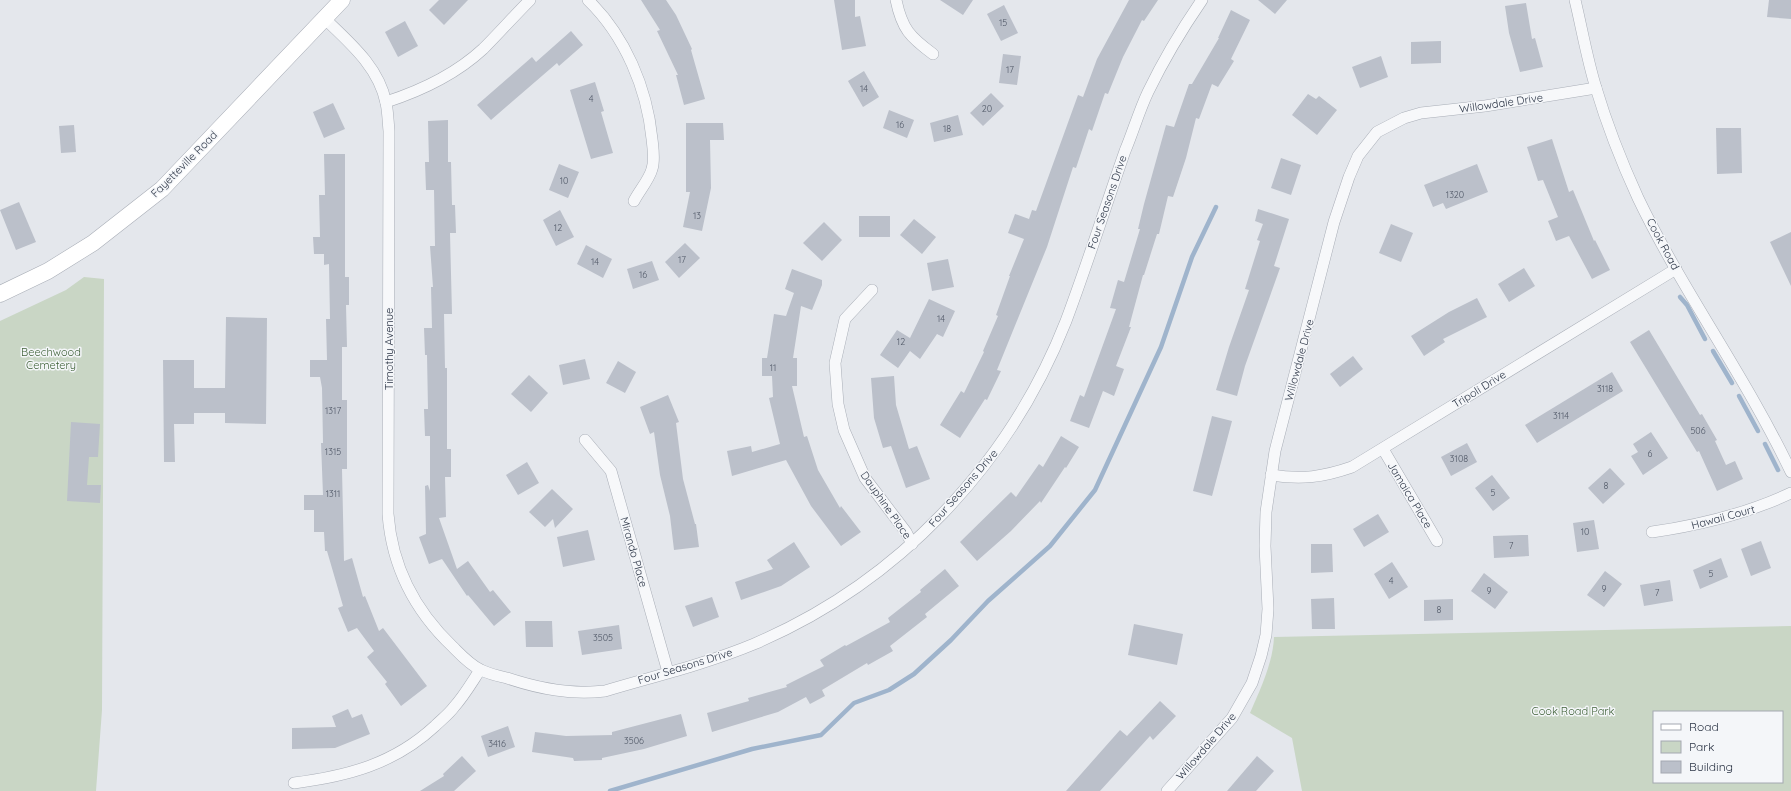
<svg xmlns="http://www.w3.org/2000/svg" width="1791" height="791" font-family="Quicksand,sans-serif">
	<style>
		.green { fill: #c9d6c5; fill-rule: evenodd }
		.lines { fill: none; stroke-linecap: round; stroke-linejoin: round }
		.stream { stroke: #9fb4cc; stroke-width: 4.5 }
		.building { fill: #bbc0ca }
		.minor-casing { stroke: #a9aeb7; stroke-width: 12 }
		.secondary-casing { stroke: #a9aeb7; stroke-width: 17 }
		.minor { stroke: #f7f8fa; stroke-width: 11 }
		.secondary { stroke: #fff; stroke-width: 16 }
		.labels { text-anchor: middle; stroke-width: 3; stroke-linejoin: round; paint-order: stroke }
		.number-label { font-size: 9px; fill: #4f5766 }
		.street-label { font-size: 11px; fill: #2b3445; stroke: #f4f6f9 }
		.park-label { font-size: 11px; fill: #3f6138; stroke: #f4f6f9 }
	</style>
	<rect width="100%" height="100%" fill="#e4e7ec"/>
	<!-- green -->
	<g class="green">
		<path d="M84,277L104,279L102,710L96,791H0V321L66,290Z"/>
		<path d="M1791,626V791H1302L1292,738L1250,713C1260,690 1273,663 1274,637ZM1654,712H1782V782H1654Z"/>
	</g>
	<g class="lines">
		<!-- stream -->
		<g class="stream">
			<path d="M1680,297L1687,305L1705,339"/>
			<path d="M1713,351L1732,383"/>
			<path d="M1739,396L1758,431"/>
			<path d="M1765,444L1778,470"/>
			<path d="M610,791L752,749L821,735L854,703L889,690L914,674L951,640L988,601L1050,546L1095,490L1161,347L1192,257L1216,207"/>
		</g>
	</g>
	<!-- building -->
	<g class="building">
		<path d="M439,0H468L444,25L429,10Z"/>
		<path d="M641,0H666L676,15L692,49L691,50L705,99L684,105L676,75H678L657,31L660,30Z"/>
		<path d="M834,0H855V17L860,16L866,46L842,50Z"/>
		<path d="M940,0H973L963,15Z"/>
		<path d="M1129,0H1158L1144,21L1142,20L1123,57L1108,94L1105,93L1092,131L1089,129L1076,168L1073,167L1047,247L997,370L1001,371L987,400L985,399L960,438L940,425L961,391L964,393L984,352L983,351L998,316L996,315L1010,276H1009L1024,239L1008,233L1015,214L1029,219L1032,210L1036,211L1078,95L1083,97L1097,59Z"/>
		<path d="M1258,0H1287L1275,14Z"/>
		<path d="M1769,0H1791V19L1767,17Z"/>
		<path d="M1526,3L1532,39L1535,38L1543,67L1520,72L1509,33L1505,6Z"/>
		<path d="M1004,5L1018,33L1001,41L987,14Z"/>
		<path d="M1231,10L1250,20L1231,59L1234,61L1218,87L1212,84L1199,119L1196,118L1186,158L1173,197L1168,196L1159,234H1157L1144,275H1143L1129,327H1131L1116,366L1124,369L1114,396L1103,391L1089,428L1070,421L1080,395L1084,397L1116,309L1110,308L1118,280L1124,282L1140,229H1138L1144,204L1166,125L1174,127L1189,84H1192L1219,38H1218Z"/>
		<path d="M405,21L418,46L398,57L385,32Z"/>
		<path d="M571,31L583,45L559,66L557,63L491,120L477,105L532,57L536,62Z"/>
		<path d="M1441,41V63L1411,64V42Z"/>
		<path d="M1003,54L1021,56L1017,85L999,83Z"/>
		<path d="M1381,56L1388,77L1360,88L1352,67Z"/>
		<path d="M864,71L879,97L863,107L848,81Z"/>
		<path d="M595,82L604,111L601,112L613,153L591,159L570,90Z"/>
		<path d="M991,93L1004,106L983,126L970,113Z"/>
		<path d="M1308,94L1316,99L1319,96L1337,110L1317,135L1292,115Z"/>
		<path d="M333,103L345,129L324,138L313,112Z"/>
		<path d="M889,110L914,120L907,138L883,128Z"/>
		<path d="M958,115L963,135L934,142L930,123Z"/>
		<path d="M448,120V162H451L452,205H455L456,233H450L452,314H444L445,368H447V449H451V477H445L446,517L439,518L457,569L468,561L490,592L493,590L511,612L494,626L468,595L467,596L442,559L429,564L419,537L426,534L425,486L428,485L430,491V436H425L424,409H428L427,355H425L424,328H432L431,287H433L430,246H435L434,190H426L425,162H429L428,121Z"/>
		<path d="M686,123H723L724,140H710L711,188L702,231L683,227L690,192H686Z"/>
		<path d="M74,125L76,152L61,153L59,126Z"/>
		<path d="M1716,128H1741L1742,173L1717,174Z"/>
		<path d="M1552,139L1569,192L1573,190L1594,241L1595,240L1610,270L1592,279L1569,236L1556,241L1548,221L1558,217L1543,180L1538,181L1527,147Z"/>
		<path d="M324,154H345V277H349V305H346L347,347H342V400H347V469H342L344,561L352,558L363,597L365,596L379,631L383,628L427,686L401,706L385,684L387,682L367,657L374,651L357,628L348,632L338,608L343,606L327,551H325L324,532H314V510H304V495H323L321,443H323L322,388L320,377H310V360H327L326,319H330L329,264L324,265V254H314L313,237H320L319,195H325Z"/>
		<path d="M1281,158L1301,165L1291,195L1271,188Z"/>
		<path d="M559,164L579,172L568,198L549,190Z"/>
		<path d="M1477,164L1488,192L1446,209L1443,203L1433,207L1424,185Z"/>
		<path d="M19,202L36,242L16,250L0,210Z"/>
		<path d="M1258,209L1289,219L1274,266L1280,268L1245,366L1237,396L1216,390L1229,347L1249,290L1245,289L1260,241L1257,240L1263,224L1255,221Z"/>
		<path d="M560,210L574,237L556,246L543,220Z"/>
		<rect x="859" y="216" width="31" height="21"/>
		<path d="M914,219L936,237L922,254L900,235Z"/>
		<path d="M824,222L842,240L822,261L803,243Z"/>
		<path d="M1391,224L1413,233L1401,262L1379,253Z"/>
		<path d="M1791,232V286L1770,242Z"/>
		<path d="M685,243L700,258L679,278L665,262Z"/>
		<path d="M586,245L612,259L603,278L577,264Z"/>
		<path d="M948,259L954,287L932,291L927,263Z"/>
		<path d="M652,261L659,280L633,289L627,269Z"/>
		<path d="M1524,268L1535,286L1509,302L1498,284Z"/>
		<path d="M792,269L822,280V285L812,310L801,306L793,358H797V386H792L804,437L807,436L818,470L840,508L841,506L861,532L841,546L811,506L786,460L732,476L727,451L751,446L752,452L780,444L769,398L773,397L772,376H762V358H767L774,314L786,316L794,293L785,289Z"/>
		<path d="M1477,298L1487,317L1443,339L1445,342L1424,356L1411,336L1449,312Z"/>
		<path d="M929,299L955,311L943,337L937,334L920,359L910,351L898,368L880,355L897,330L910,338Z"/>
		<path d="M226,317L267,318L266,424L225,423V413H194V424H174L175,462H164L163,360H194V388H225Z"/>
		<path d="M1649,330L1700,415L1702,414L1717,440L1715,441L1726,465L1735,461L1743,479L1717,491L1699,451L1697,452L1630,342Z"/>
		<path d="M1353,356L1363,369L1340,387L1330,374Z"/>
		<path d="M585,359L590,379L563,385L559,365Z"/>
		<path d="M618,361L636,372L625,393L606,383Z"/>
		<path d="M1612,372L1623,391L1537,443L1525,425Z"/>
		<path d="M529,375L548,393L531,412L511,394Z"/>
		<path d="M894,376L896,405L909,449L917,446L930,479L906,488L891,446L883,448L874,418L871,378Z"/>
		<path d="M668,395L679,422L676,423L683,479L695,524H696L699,547L674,550L670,516L660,475L654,432L650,434L640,407Z"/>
		<path d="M1212,416L1232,421L1212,496L1193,491Z"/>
		<path d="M71,422L100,424L98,457H89L87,485H101L100,503L67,501Z"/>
		<path d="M1651,432L1668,458L1643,475L1631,456L1638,452L1633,444Z"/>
		<path d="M1061,436L1079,447L1066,468L1065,467L1041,503L1040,501L1011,531L977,561L960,542L1011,492L1016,497L1039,464L1043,467Z"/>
		<path d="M1467,443L1477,462L1451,476L1441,457Z"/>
		<path d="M527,462L539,483L518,495L506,475Z"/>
		<path d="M1610,468L1625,484L1603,504L1588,488Z"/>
		<path d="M1492,475L1510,498L1493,511L1475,488Z"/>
		<path d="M552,489L573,509L555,528L553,519L545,527L529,512Z"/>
		<path d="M1378,514L1389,532L1364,547L1353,529Z"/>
		<path d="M1594,520L1599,549L1577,552L1573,523Z"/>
		<path d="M588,530L595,560L563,567L557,537Z"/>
		<path d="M1522,535H1528L1529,556L1494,558L1493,536Z"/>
		<path d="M1761,541L1771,568L1751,576L1741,549Z"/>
		<path d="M794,542L810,567L781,586L741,600L735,582L773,569L767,560Z"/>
		<path d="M1311,544H1332L1333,572L1311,573Z"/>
		<path d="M1721,558L1728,577L1700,589L1693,570Z"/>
		<path d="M1392,562L1408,587L1389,599L1374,574Z"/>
		<path d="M945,569L959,586L925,614L927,617L890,646L893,651L868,665L867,663L822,690L825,696L810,704L806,697L778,712L712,732L707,713L749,701L748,698L787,687L786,685L824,666L820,660L845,645L846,646L890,622L888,618L921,592L920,590Z"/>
		<path d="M1605,571L1622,584L1604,607L1587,595Z"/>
		<path d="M1484,573L1508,592L1495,609L1471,591Z"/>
		<path d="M1670,580L1673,601L1644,606L1640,585Z"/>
		<path d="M712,597L719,617L693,627L685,606Z"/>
		<path d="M1334,598L1335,629H1312L1311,599Z"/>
		<path d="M1453,599V620L1424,621V600Z"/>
		<path d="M525,621H552L553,647H526Z"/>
		<path d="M1134,624L1183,634L1177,665L1128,655Z"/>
		<path d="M619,625L622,649L582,655L578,631Z"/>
		<path d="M1160,701L1176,716L1153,740L1150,736L1100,791H1066L1120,730L1127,736Z"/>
		<path d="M348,709L352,718L362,714L370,734L335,748L292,749V728L336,727L332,716Z"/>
		<path d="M681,714L687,736L644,749L602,758V760L574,761L573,758L532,752L535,732L566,736L612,735V732Z"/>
		<path d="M508,726L515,747L488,757L481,736Z"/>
		<path d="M462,756L476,771L454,791H420L444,776L443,774Z"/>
		<path d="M1257,756L1274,771L1256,791H1227Z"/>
	</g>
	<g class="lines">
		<defs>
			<g id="minor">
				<path d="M588,0C625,36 647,88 652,139C653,148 655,160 652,169C649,180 639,191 634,201"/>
				<path d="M896,0C902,29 910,37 933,54"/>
				<path d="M1575,0C1582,29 1587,59 1596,88C1607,125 1622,163 1638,198C1683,292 1746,377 1791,472"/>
				<path d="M324,18C349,42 379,67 386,103C388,112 388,121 389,131L388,514C392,567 415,611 453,647C461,655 470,665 481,670C489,674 498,676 507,678C540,689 571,695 605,691C655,676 706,664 754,644C897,583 1009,466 1066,321C1087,265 1105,208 1125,151C1133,132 1139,111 1148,92C1163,61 1182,29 1202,0"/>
				<path d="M386,102C420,91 456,74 483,49C499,33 514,16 530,0"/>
				<path d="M872,290L845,319L835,363L838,404L844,430L865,478L906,532L912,544"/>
				<path d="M585,440L611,471L668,672"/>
				<path d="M1383,449L1437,541"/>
				<path d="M1271,475C1302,480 1323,477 1352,467L1676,269"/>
				<path d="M1652,532C1701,525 1746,514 1791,493"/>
				<path d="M294,783C348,776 394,764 435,726C441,720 449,714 454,707C464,696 472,682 480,670"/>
				<path d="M1167,791L1232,718L1252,683L1261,656L1266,635L1268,609L1265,546L1266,512L1275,451L1334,222L1349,177L1358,156L1377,132L1404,118L1421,113L1485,106L1596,88"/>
			</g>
			<path id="secondary" d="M0,294L48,271L93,243L162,189L342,0"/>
		</defs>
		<!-- minor casing -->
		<use href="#minor" class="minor-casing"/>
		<!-- secondary casing -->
		<use href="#secondary" class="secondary-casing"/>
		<!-- minor -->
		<use href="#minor" class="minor"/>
		<!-- secondary -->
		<use href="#secondary" class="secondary"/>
	</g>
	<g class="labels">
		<!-- number labels -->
		<g class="number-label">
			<text x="1003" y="26">15</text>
			<text x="1010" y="73">17</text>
			<text x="864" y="92">14</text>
			<text x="591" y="102">4</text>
			<text x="987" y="112">20</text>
			<text x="900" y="128">16</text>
			<text x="947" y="132">18</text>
			<text x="564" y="184">10</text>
			<text x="1455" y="198">1320</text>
			<text x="697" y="219">13</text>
			<text x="558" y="231">12</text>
			<text x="682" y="263">17</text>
			<text x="595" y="265">14</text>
			<text x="643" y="278">16</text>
			<text x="941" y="322">14</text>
			<text x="901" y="345">12</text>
			<text x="773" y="371">11</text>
			<text x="1605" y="392">3118</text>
			<text x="333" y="414">1317</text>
			<text x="1561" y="419">3114</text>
			<text x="1698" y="434">506</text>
			<text x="333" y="455">1315</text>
			<text x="1650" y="457">6</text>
			<text x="1459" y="462">3108</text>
			<text x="1606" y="489">8</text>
			<text x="1493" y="496">5</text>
			<text x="333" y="497">1311</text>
			<text x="1585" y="535">10</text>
			<text x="1511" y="549">7</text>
			<text x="1711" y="577">5</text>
			<text x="1391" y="584">4</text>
			<text x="1604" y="592">9</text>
			<text x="1489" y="594">9</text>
			<text x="1657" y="596">7</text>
			<text x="1439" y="613">8</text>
			<text x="603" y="641">3505</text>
			<text x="634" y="744">3506</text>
			<text x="497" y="747">3416</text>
		</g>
		<!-- street labels -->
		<g class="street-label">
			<text transform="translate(1501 103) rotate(-8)" y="4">Willowdale Drive</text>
			<text transform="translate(184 164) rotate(-45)" y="4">Fayetteville Road</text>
			<text transform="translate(1107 202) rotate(-71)" y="4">Four Seasons Drive</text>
			<text transform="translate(1663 244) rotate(62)" y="4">Cook Road</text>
			<text transform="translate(389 349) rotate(-90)" y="4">Timothy Avenue</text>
			<text transform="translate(1299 360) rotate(-75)" y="4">Willowdale Drive</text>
			<text transform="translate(1479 389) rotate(-32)" y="4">Tripoli Drive</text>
			<text transform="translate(963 488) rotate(-49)" y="4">Four Seasons Drive</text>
			<text transform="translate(1410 495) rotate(59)" y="4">Jamaica Place</text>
			<text transform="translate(886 505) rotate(55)" y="4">Dauphine Place</text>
			<text transform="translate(1723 517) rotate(-15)" y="4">Hawaii Court</text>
			<text transform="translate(634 552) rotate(74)" y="4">Mirando Place</text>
			<text transform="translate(685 666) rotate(-17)" y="4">Four Seasons Drive</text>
			<text transform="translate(1206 746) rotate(-49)" y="4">Willowdale Drive</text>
		</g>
		<!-- park labels -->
		<g class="park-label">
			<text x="51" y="356">Beechwood<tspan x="51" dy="13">Cemetery</tspan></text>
			<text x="1573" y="715">Cook Road Park</text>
		</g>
	</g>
	<!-- legend -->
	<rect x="1653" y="711" width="130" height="72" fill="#f4f6f9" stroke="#a4a8b1"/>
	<rect x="1661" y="724" width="20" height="6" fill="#ffffff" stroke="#a4a8b1"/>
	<text x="1689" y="731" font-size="12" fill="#2b3445">Road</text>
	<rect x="1661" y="741" width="20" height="12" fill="#c9d6c5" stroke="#a4a8b1"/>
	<text x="1689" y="751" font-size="12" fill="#2b3445">Park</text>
	<rect x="1661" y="761" width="20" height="12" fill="#bbc0ca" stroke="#a4a8b1"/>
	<text x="1689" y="771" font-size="12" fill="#2b3445">Building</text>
</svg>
